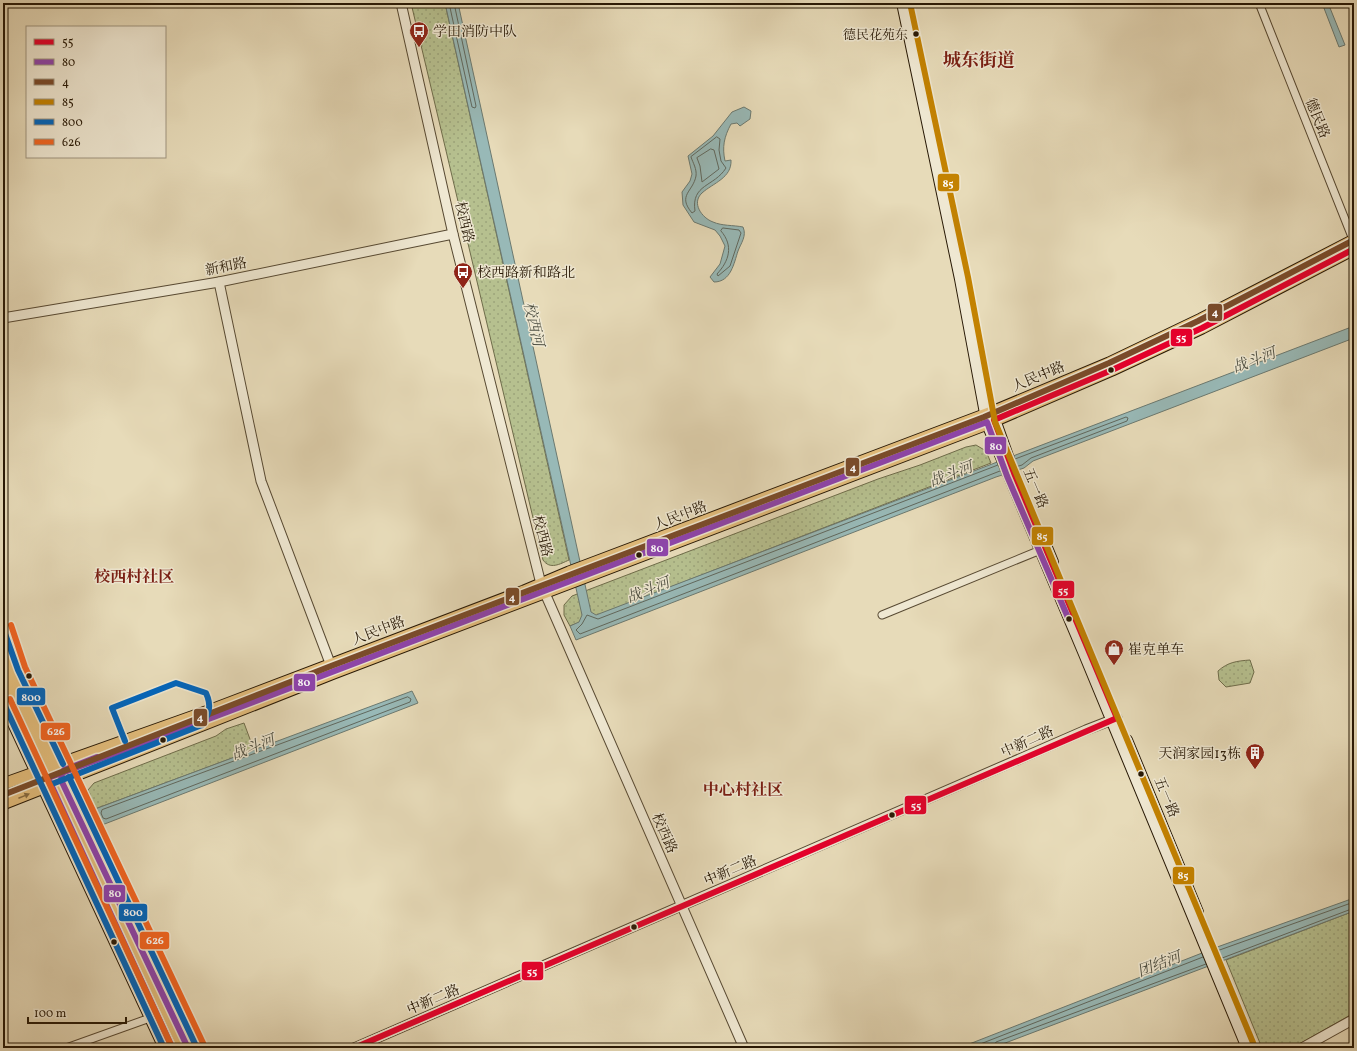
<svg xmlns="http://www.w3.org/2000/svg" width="1357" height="1051" font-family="Vollkorn,'Noto Serif SC',serif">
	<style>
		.green { fill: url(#green-dots); stroke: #6e6c4a }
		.water { fill: #98b9b7; stroke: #6b7970 }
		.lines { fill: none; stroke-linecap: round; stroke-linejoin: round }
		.shore { stroke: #60685e; stroke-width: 1 }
		.minor-casing { stroke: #574932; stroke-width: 9 }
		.tertiary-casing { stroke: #574932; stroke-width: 11 }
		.secondary-casing { stroke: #271805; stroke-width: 12 }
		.primary-casing { stroke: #271805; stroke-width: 13 }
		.minor { stroke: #efe8d2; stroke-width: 7 }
		.tertiary { stroke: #efe8d2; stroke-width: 9 }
		.secondary { stroke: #efe8d2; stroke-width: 10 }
		.primary { stroke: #e4be7c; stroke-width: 11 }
		.trunk-bridge-casing { stroke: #271805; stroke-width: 13; stroke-linecap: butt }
		.trunk-bridge { stroke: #e4be7c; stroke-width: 11 }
		.bus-1-casing { stroke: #efe8d2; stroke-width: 9 }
		.bus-2-casing { stroke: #efe8d2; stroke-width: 9 }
		.bus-3-casing { stroke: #efe8d2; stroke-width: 9 }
		.bus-4-casing { stroke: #efe8d2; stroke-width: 9 }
		.bus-5-casing { stroke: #efe8d2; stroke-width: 9 }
		.bus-6-casing { stroke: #efe8d2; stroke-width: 9 }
		.bus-1 { stroke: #e4002b; stroke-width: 6 }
		.bus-2 { stroke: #8e44ad; stroke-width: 6 }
		.bus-3 { stroke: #7a4b2a; stroke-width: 6 }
		.bus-4 { stroke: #c38201; stroke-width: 6 }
		.bus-5 { stroke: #0065bd; stroke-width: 6 }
		.bus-6 { stroke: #f26522; stroke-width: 6 }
		.oneway { fill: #866b40 }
		.bus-dot { fill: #271805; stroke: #efe8d2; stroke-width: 1.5 }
		.labels { text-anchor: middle; stroke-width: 3; stroke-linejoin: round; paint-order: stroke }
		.bus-label { font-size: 13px; fill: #271805; stroke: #efe8d2; text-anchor: end }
		.poi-label { font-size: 14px; fill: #271805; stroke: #efe8d2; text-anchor: start }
		.street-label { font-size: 14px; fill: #271805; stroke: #efe8d2 }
		.water-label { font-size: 15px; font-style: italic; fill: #4f5043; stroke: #efe8d2 }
		.quarter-label { font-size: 16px; font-weight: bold; fill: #7a1f14; stroke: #efe8d2 }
		.district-label { font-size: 18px; font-weight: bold; fill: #7a1f14; stroke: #efe8d2 }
		.line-badge { stroke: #efe8d2; stroke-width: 1.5 }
		.badge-label { font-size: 11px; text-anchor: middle; font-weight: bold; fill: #fff }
	</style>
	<defs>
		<pattern id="green-dots" width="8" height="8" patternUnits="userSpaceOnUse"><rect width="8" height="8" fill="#b6c08f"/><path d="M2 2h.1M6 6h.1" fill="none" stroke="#9ca47a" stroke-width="1.8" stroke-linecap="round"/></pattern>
	</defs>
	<rect width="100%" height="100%" fill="#e7dbb9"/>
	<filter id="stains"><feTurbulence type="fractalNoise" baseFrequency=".005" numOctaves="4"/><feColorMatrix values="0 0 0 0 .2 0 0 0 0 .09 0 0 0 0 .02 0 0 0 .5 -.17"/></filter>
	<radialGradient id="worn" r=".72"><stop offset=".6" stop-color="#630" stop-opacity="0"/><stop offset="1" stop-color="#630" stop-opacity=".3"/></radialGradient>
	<!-- green -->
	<g class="green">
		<path d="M411,3H445L569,560C560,564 550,570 543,560Z"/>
		<path d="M976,445L986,451L991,463L570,626L564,615V605L572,596L878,479L920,465L966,447Z"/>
		<path d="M1250,660L1254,672L1250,683L1226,687L1219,680L1218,671C1228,662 1237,661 1250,660Z"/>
		<path d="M244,723L254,750L95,809L88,790L94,783L216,736L226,729Z"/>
		<path d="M1354,911V1013L1292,1048H1262L1226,960Z"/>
	</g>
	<!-- water -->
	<g class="water">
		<path d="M445,3H458L591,612L596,615L1354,326V338L1033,461L1024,468L996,477L576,640L570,626L579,622L582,615Z"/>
		<path d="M1322,3H1328L1345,45L1339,47Z"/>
		<path d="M744,107L751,111L750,119L740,126L737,123L731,124C724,137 722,147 725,161L731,160C732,178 713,183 702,193C691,203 702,218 713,222C722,226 733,225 743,227C747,236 741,243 738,251C734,263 731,282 714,282L710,277L720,264L725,246L720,236L715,230L694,222L683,205L682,192L690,181L692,174L688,156L713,136L732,112Z"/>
		<path d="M412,691L418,703L102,825L95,809Z"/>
		<path d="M1354,898V911L992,1048H959L1220,946Z"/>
	</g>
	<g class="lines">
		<!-- shore -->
		<g class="shore">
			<path d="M449,3L472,107L475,108L476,106L454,3"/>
			<path d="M717,137L720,139L719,150L721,161L726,168C714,187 691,184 695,211L692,213C677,195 693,192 696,176C697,169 693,163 691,157Z"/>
			<path d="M711,149L714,150L719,169L702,182L700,166L697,158Z"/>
			<path d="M723,228L739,230L741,233L730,266L718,276L717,274C729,261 734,246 721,231Z"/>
			<path d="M998,465L598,619L587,615L582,624L576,630L580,634L1000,471"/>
			<path d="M1012,468L1022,465L1031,458L1127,421L1128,418L1126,417L1015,459"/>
			<path d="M408,697L411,699L410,702L106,819L103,818L101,813L102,810Z"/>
			<path d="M1214,952L1354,902"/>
			<path d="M1217,960L1354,908"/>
			<path d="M970,1048L1203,957"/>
			<path d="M993,1048L996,1042L1206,964"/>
		</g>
		<defs>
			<g id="minor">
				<path d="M1259,3L1354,242"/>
				<path d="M882,615L1043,549"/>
				<path d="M66,1048L150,1018"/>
			</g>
			<g id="tertiary">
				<path d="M401,3L453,234L541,584L744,1048"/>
				<path d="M219,282L261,481L333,671"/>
				<path d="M3,318L219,282L453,234"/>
				<path d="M354,1048L1086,730L1117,718"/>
				<path d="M1302,1048L1354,1019"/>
			</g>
			<g id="secondary">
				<path d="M902,3L960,279L987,424L1084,654L1247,1048"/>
				<path d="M993,414L1009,459"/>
				<path d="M1041,533L1053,562"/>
				<path d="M3,628L18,670L197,1048"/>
				<path d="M3,702L164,1048"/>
				<path d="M1127,740L1198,912"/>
			</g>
			<g id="primary">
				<path d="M3,784L211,710L524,591L569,572L992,412L1109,363L1201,319L1354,240"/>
				<path d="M3,804L334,673L987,424L1112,370L1202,328L1354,249"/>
			</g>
		</defs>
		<!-- minor casing -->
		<use href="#minor" class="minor-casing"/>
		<!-- tertiary casing -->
		<use href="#tertiary" class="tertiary-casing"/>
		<!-- secondary casing -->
		<use href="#secondary" class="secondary-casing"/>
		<!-- primary casing -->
		<use href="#primary" class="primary-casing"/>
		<!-- minor -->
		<use href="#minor" class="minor"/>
		<!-- tertiary -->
		<use href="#tertiary" class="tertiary"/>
		<!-- secondary -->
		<use href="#secondary" class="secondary"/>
		<!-- primary -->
		<use href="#primary" class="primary"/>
		<defs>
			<g id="trunk-bridge">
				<path d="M3,654L9,670L75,807L186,1048"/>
				<path d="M3,679L67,810L177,1048"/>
			</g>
		</defs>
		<!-- trunk-bridge casing -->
		<use href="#trunk-bridge" class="trunk-bridge-casing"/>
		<!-- trunk-bridge -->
		<use href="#trunk-bridge" class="trunk-bridge"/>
		<defs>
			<path id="bus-1" d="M354,1048L1117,718L1014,473L994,420L1112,370L1202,328L1354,249"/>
			<g id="bus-2">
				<path d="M97,757L64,770L62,774L61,780L188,1048"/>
				<path d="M171,1045L48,778L214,717L987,422L1007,476L1069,620"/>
			</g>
			<path id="bus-3" d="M3,795L331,666L984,417L1109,363L1198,321L1350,242"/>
			<path id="bus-4" d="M910,3L968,277L995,422L1254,1045"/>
			<g id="bus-5">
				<path d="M3,628L18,670L63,764"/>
				<path d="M3,702L164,1048"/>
				<path d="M125,741L112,708L176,683L206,693C212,706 209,714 202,725"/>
				<path d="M69,777L197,1048"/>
				<path d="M52,784L202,725"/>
			</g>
			<g id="bus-6">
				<path d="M11,625L25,667L204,1045"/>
				<path d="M10,699L171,1045"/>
			</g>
		</defs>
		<!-- bus-1 casing -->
		<use href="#bus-1" class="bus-1-casing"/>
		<!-- bus-2 casing -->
		<use href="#bus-2" class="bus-2-casing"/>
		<!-- bus-3 casing -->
		<use href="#bus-3" class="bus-3-casing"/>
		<!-- bus-4 casing -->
		<use href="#bus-4" class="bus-4-casing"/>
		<!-- bus-5 casing -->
		<use href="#bus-5" class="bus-5-casing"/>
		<!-- bus-6 casing -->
		<use href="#bus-6" class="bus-6-casing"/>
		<!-- bus-1 -->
		<use href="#bus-1" class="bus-1"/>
		<!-- bus-2 -->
		<use href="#bus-2" class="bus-2"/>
		<!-- bus-3 -->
		<use href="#bus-3" class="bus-3"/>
		<!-- bus-4 -->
		<use href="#bus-4" class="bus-4"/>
		<!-- bus-5 -->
		<use href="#bus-5" class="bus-5"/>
		<!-- bus-6 -->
		<use href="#bus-6" class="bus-6"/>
	</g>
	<!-- one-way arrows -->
	<defs><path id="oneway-solid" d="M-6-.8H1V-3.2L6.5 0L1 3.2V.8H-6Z"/></defs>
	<use class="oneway" href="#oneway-solid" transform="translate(24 796) rotate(-22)"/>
	<!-- icons -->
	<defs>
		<symbol id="bus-pin" viewBox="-11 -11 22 30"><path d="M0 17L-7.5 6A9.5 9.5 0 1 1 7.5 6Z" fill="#8f2418" stroke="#efe8d2"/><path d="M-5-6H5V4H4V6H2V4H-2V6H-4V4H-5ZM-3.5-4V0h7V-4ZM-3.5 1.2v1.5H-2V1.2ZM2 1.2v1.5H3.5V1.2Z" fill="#fff"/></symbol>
		<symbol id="shop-pin" viewBox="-11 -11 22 30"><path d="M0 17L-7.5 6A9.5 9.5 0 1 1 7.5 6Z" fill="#8f2418" stroke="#efe8d2"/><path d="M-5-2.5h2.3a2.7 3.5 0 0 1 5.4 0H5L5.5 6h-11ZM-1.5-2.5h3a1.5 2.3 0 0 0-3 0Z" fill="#fff"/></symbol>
		<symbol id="building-pin" viewBox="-11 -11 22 30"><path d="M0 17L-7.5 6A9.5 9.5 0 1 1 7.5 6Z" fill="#8f2418" stroke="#efe8d2"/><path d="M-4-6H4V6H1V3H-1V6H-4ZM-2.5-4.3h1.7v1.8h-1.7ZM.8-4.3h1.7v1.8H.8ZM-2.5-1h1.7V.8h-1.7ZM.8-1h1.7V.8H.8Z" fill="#fff"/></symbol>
	</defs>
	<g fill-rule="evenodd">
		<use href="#bus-pin" x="408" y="20" width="22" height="30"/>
		<use href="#bus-pin" x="452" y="261" width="22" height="30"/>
		<use href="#shop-pin" x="1103" y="638" width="22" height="30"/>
		<use href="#building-pin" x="1244" y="742" width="22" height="30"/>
	</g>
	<!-- markers -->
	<g class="bus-dot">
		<circle cx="916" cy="34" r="3.5"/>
		<circle cx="1111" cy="370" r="3.5"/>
		<circle cx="639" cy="555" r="3.5"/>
		<circle cx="1069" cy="619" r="3.5"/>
		<circle cx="29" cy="676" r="3.5"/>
		<circle cx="163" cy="740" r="3.5"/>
		<circle cx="1141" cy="774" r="3.5"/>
		<circle cx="892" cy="815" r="3.5"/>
		<circle cx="634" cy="927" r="3.5"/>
		<circle cx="114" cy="942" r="3.5"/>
	</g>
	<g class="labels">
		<!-- bus labels -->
		<g class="bus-label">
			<text x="908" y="39">德民花苑东</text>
		</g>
		<!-- poi labels -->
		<g class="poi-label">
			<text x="433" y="36">学田消防中队</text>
			<text x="477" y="277">校西路新和路北</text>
			<text x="1128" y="654">崔克单车</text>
			<text x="1241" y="758" text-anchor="end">天润家园13栋</text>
		</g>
		<!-- street labels -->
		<g class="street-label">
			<text transform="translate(1318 118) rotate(68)" y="5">德民路</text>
			<text transform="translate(465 222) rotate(77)" y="5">校西路</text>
			<text transform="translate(226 266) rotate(-11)" y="5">新和路</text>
			<text transform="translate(1038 376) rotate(-23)" y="5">人民中路</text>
			<text transform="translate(1036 488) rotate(67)" y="5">五一路</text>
			<text transform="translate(680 515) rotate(-21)" y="5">人民中路</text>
			<text transform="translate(543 536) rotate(76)" y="5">校西路</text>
			<text transform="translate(378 630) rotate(-21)" y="5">人民中路</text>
			<text transform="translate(1027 741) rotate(-24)" y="5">中新二路</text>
			<text transform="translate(1167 797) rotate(67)" y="5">五一路</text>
			<text transform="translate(665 833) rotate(66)" y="5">校西路</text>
			<text transform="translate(730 870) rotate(-23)" y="5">中新二路</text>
			<text transform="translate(433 999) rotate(-23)" y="5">中新二路</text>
		</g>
		<!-- water labels -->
		<g class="water-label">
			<text transform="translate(534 324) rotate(77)" y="5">校西河</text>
			<text transform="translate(1254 360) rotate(-21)" y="5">战斗河</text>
			<text transform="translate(951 474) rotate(-21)" y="5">战斗河</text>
			<text transform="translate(648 590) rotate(-22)" y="5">战斗河</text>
			<text transform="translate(253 747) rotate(-21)" y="5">战斗河</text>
			<text transform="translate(1159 964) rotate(-21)" y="5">团结河</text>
		</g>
		<!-- quarter labels -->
		<g class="quarter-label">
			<text x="134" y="582">校西村社区</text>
			<text x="743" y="795">中心村社区</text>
		</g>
		<!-- district labels -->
		<g class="district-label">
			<text x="979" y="66">城东街道</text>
		</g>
	</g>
	<g class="line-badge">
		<rect x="937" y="173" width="23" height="19" rx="4" fill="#c38201"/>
		<rect x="1207" y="303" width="16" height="19" rx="4" fill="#7a4b2a"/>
		<rect x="1170" y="328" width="23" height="19" rx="4" fill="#e4002b"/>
		<rect x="984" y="436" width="23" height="19" rx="4" fill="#8e44ad"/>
		<rect x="845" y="457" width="15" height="20" rx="4" fill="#7a4b2a"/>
		<rect x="1031" y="526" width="23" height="20" rx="4" fill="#c38201"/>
		<rect x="646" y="538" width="23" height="19" rx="4" fill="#8e44ad"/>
		<rect x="1052" y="580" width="23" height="19" rx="4" fill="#e4002b"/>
		<rect x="505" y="587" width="15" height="19" rx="4" fill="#7a4b2a"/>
		<rect x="293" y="673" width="23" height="19" rx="4" fill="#8e44ad"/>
		<rect x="16" y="687" width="30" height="19" rx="4" fill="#0065bd"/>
		<rect x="193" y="708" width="15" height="19" rx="4" fill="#7a4b2a"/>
		<rect x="40" y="722" width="31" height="19" rx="4" fill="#f26522"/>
		<rect x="904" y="795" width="23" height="20" rx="4" fill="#e4002b"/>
		<rect x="1172" y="866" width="23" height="19" rx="4" fill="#c38201"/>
		<rect x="103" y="884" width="23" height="19" rx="4" fill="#8e44ad"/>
		<rect x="118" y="903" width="30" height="19" rx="4" fill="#0065bd"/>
		<rect x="139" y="931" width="31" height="19" rx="4" fill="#f26522"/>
		<rect x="521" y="961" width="23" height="20" rx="4" fill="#e4002b"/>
	</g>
	<g class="badge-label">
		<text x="948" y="187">85</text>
		<text x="1215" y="316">4</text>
		<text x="1181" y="341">55</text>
		<text x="996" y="450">80</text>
		<text x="853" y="471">4</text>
		<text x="1042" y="540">85</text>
		<text x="657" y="552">80</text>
		<text x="1063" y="594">55</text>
		<text x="512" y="601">4</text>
		<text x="304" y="686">80</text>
		<text x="31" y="701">800</text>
		<text x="200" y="721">4</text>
		<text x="56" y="735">626</text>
		<text x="916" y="809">55</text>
		<text x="1183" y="879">85</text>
		<text x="115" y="897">80</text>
		<text x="133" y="916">800</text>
		<text x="155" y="944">626</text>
		<text x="532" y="975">55</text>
	</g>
	<!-- margin -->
	<rect width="1357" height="1051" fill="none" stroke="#e7dbb9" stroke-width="16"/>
	<rect x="4" y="4" width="1349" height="1043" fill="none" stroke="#271805" stroke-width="2"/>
	<rect x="8" y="8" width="1341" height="1035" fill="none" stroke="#271805"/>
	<!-- legend -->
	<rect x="26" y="26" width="140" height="132" fill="#efe8d2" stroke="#9f9580"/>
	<rect x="34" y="39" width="20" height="6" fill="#e4002b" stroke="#9f9580"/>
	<text x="62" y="46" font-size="12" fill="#271805">55</text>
	<rect x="34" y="59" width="20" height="6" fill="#8e44ad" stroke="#9f9580"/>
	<text x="62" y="66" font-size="12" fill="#271805">80</text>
	<rect x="34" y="79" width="20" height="6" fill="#7a4b2a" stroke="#9f9580"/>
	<text x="62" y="86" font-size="12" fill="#271805">4</text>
	<rect x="34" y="99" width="20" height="6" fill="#c38201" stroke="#9f9580"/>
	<text x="62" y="106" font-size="12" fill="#271805">85</text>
	<rect x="34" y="119" width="20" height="6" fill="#0065bd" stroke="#9f9580"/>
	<text x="62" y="126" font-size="12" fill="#271805">800</text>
	<rect x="34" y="139" width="20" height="6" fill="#f26522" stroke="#9f9580"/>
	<text x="62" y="146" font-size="12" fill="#271805">626</text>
	<!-- scale -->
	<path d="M28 1017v6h98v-6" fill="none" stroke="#271805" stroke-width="2"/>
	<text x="34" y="1017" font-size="12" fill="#271805" stroke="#efe8d2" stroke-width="3" paint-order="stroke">100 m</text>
	<rect width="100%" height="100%" filter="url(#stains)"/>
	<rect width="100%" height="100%" fill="url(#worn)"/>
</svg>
